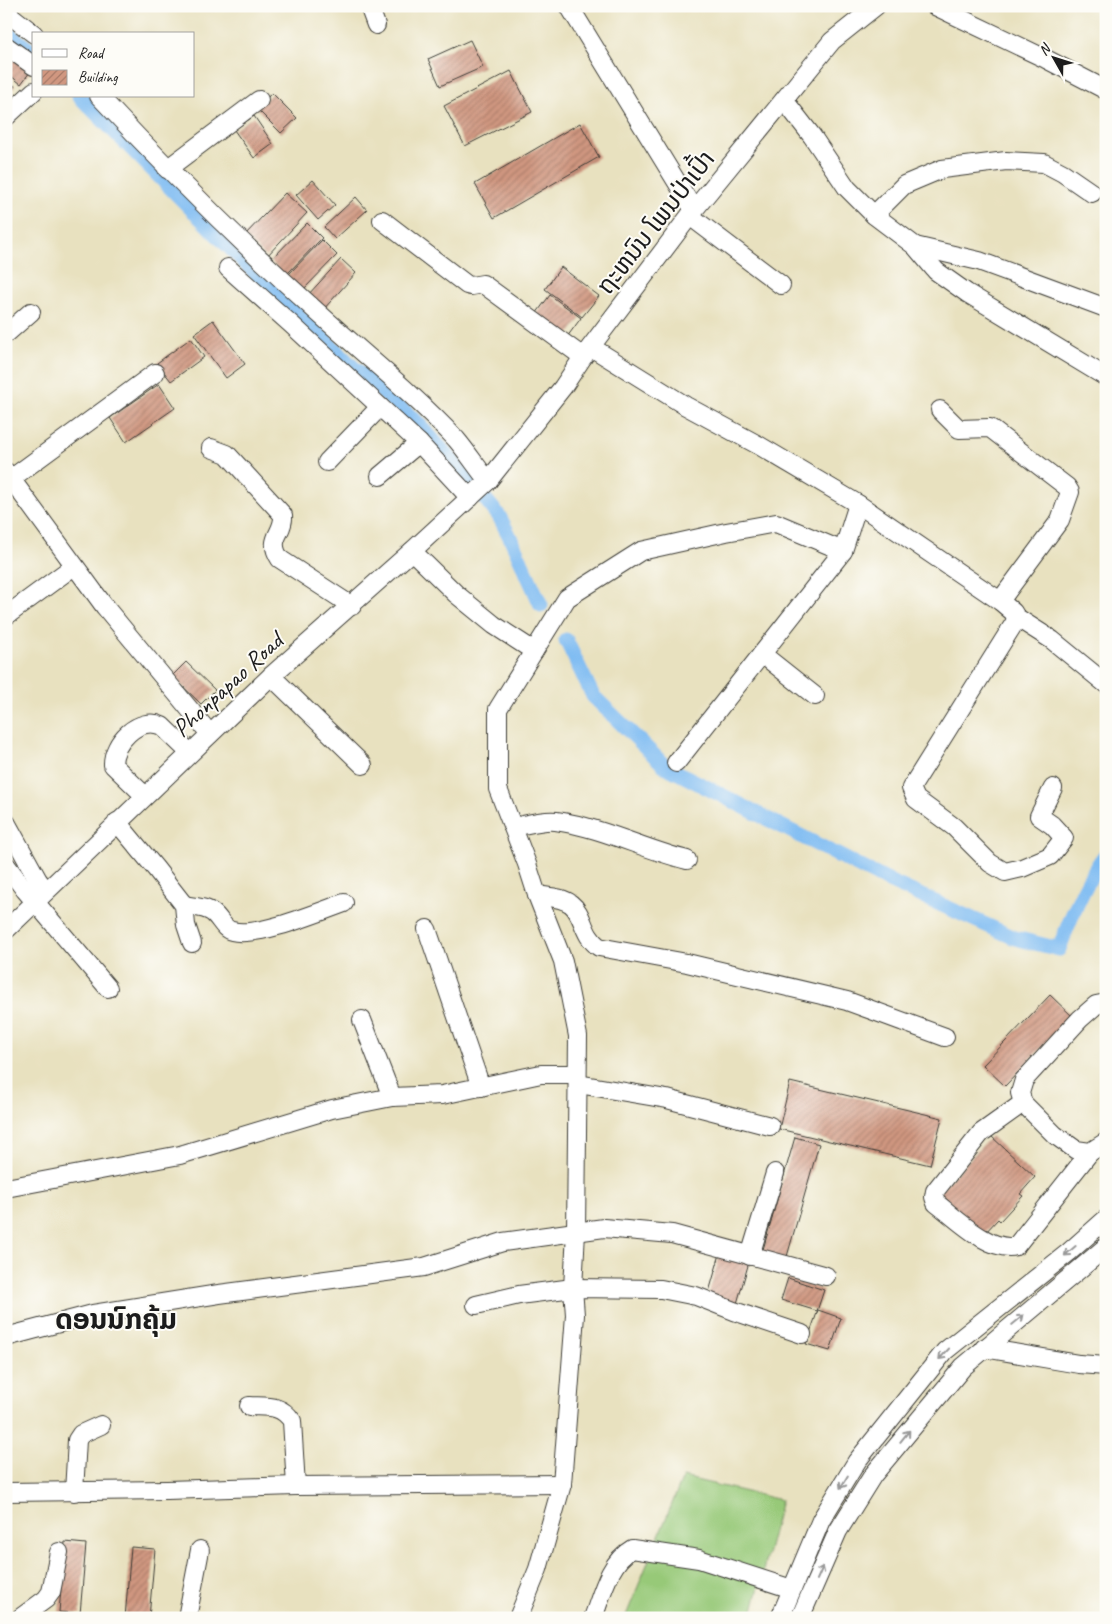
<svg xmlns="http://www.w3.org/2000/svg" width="1112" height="1624" font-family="Caveat,'Noto Sans Lao',sans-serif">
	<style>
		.grass { fill: #97c978; stroke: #5a724a }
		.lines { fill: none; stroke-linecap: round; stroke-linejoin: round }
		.canal { stroke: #7fbcf2; stroke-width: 15 }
		.building { fill: url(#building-hatch) }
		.minor-casing { stroke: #3b3a34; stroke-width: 20 }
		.minor { stroke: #fff; stroke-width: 18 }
		.oneway { stroke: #999 }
		.labels { text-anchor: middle; stroke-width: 4; stroke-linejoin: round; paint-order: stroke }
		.street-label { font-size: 25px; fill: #1c1c1c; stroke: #fdfcf7 }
		.quarter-label { font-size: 28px; font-weight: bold; fill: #1c1c1c; stroke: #fdfcf7 }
	</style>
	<defs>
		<pattern id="building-hatch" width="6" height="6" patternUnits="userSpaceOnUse" patternTransform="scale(1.25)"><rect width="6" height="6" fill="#d09780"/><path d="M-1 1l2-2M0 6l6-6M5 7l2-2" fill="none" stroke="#a87a68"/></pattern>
	</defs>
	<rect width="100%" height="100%" fill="#fdfcf7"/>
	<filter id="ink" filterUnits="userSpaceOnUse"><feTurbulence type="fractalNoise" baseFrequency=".02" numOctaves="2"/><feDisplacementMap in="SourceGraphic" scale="10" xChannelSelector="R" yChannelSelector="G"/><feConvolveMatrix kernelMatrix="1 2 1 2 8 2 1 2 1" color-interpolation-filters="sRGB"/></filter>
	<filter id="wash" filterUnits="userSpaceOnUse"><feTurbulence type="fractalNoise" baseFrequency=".0096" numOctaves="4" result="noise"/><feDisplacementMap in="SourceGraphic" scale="20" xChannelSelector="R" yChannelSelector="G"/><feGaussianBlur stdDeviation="1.12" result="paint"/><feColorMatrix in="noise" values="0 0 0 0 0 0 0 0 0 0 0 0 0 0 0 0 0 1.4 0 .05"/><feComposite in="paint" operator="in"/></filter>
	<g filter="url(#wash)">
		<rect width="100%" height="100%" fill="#e8e1bf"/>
		<!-- grass -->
		<path class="grass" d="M683,1477L781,1500L751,1618H625Z"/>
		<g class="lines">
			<!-- canal -->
			<g class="canal">
				<path d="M6,32L34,53"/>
				<path d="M79,96L255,273L353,367L416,421L468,478L499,516L511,539L541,605"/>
				<path d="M566,640L593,696L665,766L884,879L1015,938L1059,949C1070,919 1086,878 1106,854"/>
			</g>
		</g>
		<g id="blocks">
			<!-- building -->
			<g class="building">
				<path d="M470,40L483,67L440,86L428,59Z"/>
				<path d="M6,53L30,72L21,84L6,72Z"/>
				<path d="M511,71L532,112L465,146L444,106Z"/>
				<path d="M6,80L15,86L6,97Z"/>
				<path d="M272,93L297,118L281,133L256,108Z"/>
				<path d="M254,116L273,144L254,158L234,130Z"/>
				<path d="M580,123L599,157L494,218L475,184Z"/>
				<path d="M313,180L335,205L318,220L296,195Z"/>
				<path d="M285,193L307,213L266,257L244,236Z"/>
				<path d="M356,197L367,210L335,239L324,227Z"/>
				<path d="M307,223L322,238L285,276L270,261Z"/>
				<path d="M322,240L337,255L301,292L286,277Z"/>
				<path d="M341,259L356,273L323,310L307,296Z"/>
				<path d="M561,267L599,296L582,317L545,289Z"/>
				<path d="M550,295L581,318L567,337L536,314Z"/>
				<path d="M213,320L245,364L226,378L194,334Z"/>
				<path d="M191,338L204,357L171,381L157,363Z"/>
				<path d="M159,384L175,408L126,442L110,418Z"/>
				<path d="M186,662L215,690L201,704L172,676Z"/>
				<path d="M1050,995L1072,1016L1005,1086L983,1065Z"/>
				<path d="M790,1082L942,1118L930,1165L779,1129Z"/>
				<path d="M991,1136L1035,1177L1020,1194L1023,1196L1000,1221L998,1219L984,1234L939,1192Z"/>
				<path d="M795,1137L819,1144L786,1260L762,1253Z"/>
				<path d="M720,1254L749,1262L736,1307L707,1299Z"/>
				<path d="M788,1278L824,1290L817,1311L781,1300Z"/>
				<path d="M818,1310L841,1318L830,1351L806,1344Z"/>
				<path d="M65,1542L86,1544L80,1614L59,1612Z"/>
				<path d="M131,1547L155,1549L149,1618H125Z"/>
			</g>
		</g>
	</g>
	<g filter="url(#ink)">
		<use href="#blocks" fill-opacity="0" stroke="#3b3a34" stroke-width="1"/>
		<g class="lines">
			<defs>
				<g id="minor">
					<path d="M369,6L376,25"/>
					<path d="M569,6L694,210"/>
					<path d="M935,6L1046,59L1106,90"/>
					<path d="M6,12L34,34"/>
					<path d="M6,46L34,66"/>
					<path d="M99,96C168,170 239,241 314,309C361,352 412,392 456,439C467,452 477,467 488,481"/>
					<path d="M784,100L812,136L847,188L874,215L915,246L936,271L967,293L1106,377"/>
					<path d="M6,117L34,91"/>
					<path d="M167,169L259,100"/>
					<path d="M874,215L904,185L942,169L1006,161L1044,163L1063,173L1092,193"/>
					<path d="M690,216L781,285"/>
					<path d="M382,220L467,285L471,286L483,284L583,357"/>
					<path d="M915,246L979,261L1106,308"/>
					<path d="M228,268L292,325L419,443L470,498"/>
					<path d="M6,334L31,312"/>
					<path d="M591,347L686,406L760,446L858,504L1000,601L1013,612L1016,617L1052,640L1106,684"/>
					<path d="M940,410L959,429L990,428L1067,487L1070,492L1060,520L1000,601"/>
					<path d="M211,448L227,454L283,515C285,533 266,538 280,559L352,606"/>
					<path d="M327,462L380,407"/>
					<path d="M6,472L105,607L210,734"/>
					<path d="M380,476L419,443"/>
					<path d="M12,478L155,373"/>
					<path d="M412,551L456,594L494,625L534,651"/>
					<path d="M6,616L74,566"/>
					<path d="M1016,617L1015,622L911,788L916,799L954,827L990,863L1005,872L1022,868L1050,856L1064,838L1052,825L1039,816L1053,788"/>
					<path d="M762,654L815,696"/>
					<path d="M271,676L363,765"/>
					<path d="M676,763L843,551"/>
					<path d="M145,796L113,765C112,743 139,715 162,726L190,753"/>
					<path d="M6,822L38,880L46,891"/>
					<path d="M117,822L156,869L184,905L186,925L192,943"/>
					<path d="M514,827C526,825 543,819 556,821C601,827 643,849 687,860"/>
					<path d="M6,865L25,890L108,988"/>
					<path d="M537,895C548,897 562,897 571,904C584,914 582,935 599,947L687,963L847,1001L945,1037"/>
					<path d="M184,905C193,907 206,907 213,913C220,918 223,929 232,931C257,938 319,912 344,903"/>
					<path d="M427,929L481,1087"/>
					<path d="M6,930L271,676L412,551L488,481L563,387L583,357L694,210L832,41L876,6"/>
					<path d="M1106,1003L1096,1005L1080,1019L1024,1080L1020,1093L1023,1103L1055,1135L1076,1150L1090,1152L1106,1142"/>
					<path d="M362,1020L392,1097"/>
					<path d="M578,1084L667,1099L770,1126"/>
					<path d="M1023,1103L981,1133L935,1191L934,1197L936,1203C956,1218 990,1253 1016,1246L1090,1152"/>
					<path d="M6,1188L180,1155L332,1109L392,1097L442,1095L541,1074H577"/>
					<path d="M750,1256L775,1173"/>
					<path d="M476,1305L519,1295L573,1288L661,1289L696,1296L734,1311L802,1334"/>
					<path d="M6,1337L93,1314L219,1294L424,1267L503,1242L604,1228L672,1234L826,1276"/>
					<path d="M984,1348L1079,1364L1106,1366"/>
					<path d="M249,1406C267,1407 281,1404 292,1421L296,1486"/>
					<path d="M6,1492L167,1490L296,1486L562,1484"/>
					<path d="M74,1492L77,1440L81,1434L101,1425"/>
					<path d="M20,1618L46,1599L51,1592L59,1552"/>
					<path d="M187,1618L200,1550"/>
					<path d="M518,1618L538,1569L562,1484L575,1315L573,1288L576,1232L578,1036L563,961L537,895L527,864L498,789V709L567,598L641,551L726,532L776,523L843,551L858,504"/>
					<path d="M593,1618C602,1594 609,1562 632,1549L699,1559L792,1589"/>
					<path d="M780,1618L821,1520L857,1461L945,1351L1069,1252L1106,1219"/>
					<path d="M800,1618L838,1531L873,1475L963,1367L1106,1247"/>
				</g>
			</defs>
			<!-- minor casing -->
			<use href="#minor" class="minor-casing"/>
			<!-- minor -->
			<use href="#minor" class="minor"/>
		</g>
		<!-- one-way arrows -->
		<defs><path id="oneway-shaft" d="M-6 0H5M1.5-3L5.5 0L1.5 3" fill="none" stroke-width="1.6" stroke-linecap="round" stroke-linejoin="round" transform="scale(1.25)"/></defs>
		<g class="oneway">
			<use href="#oneway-shaft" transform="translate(1070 1251) rotate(139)"/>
			<use href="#oneway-shaft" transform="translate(1018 1320) rotate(-40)"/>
			<use href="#oneway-shaft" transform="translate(944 1354) rotate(133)"/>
			<use href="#oneway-shaft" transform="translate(905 1436) rotate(-51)"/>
			<use href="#oneway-shaft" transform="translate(844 1482) rotate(121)"/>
			<use href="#oneway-shaft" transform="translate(820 1573) rotate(-66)"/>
		</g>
	</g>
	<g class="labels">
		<!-- street labels -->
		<g class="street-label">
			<text transform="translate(655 222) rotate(-52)" y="9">ຖະຫນົນ ໂພນປ່າເປົ້າ</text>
			<text transform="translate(227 684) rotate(-43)" y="9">Phonpapao Road</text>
		</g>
		<!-- quarter labels -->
		<g class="quarter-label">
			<text x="116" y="1329">ດອນນົກຄຸ້ມ</text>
		</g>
	</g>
	<!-- margin -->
	<rect width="1112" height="1624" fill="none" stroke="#fdfcf7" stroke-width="25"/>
	<!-- legend -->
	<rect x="32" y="32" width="162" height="65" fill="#fdfcf7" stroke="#a3a29f"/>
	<rect x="42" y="49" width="25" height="8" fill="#ffffff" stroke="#a3a29f"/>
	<text x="78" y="58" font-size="15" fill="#1c1c1c">Road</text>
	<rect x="42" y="70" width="25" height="15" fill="url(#building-hatch)" stroke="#a3a29f"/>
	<text x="78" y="82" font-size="15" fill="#1c1c1c">Building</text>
	<!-- north arrow -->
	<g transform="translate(1054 58) rotate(309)" stroke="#fdfcf7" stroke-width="4" paint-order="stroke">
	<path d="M0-4L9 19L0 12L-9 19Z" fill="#1c1c1c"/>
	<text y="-8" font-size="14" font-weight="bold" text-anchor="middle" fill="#1c1c1c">N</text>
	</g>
</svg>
